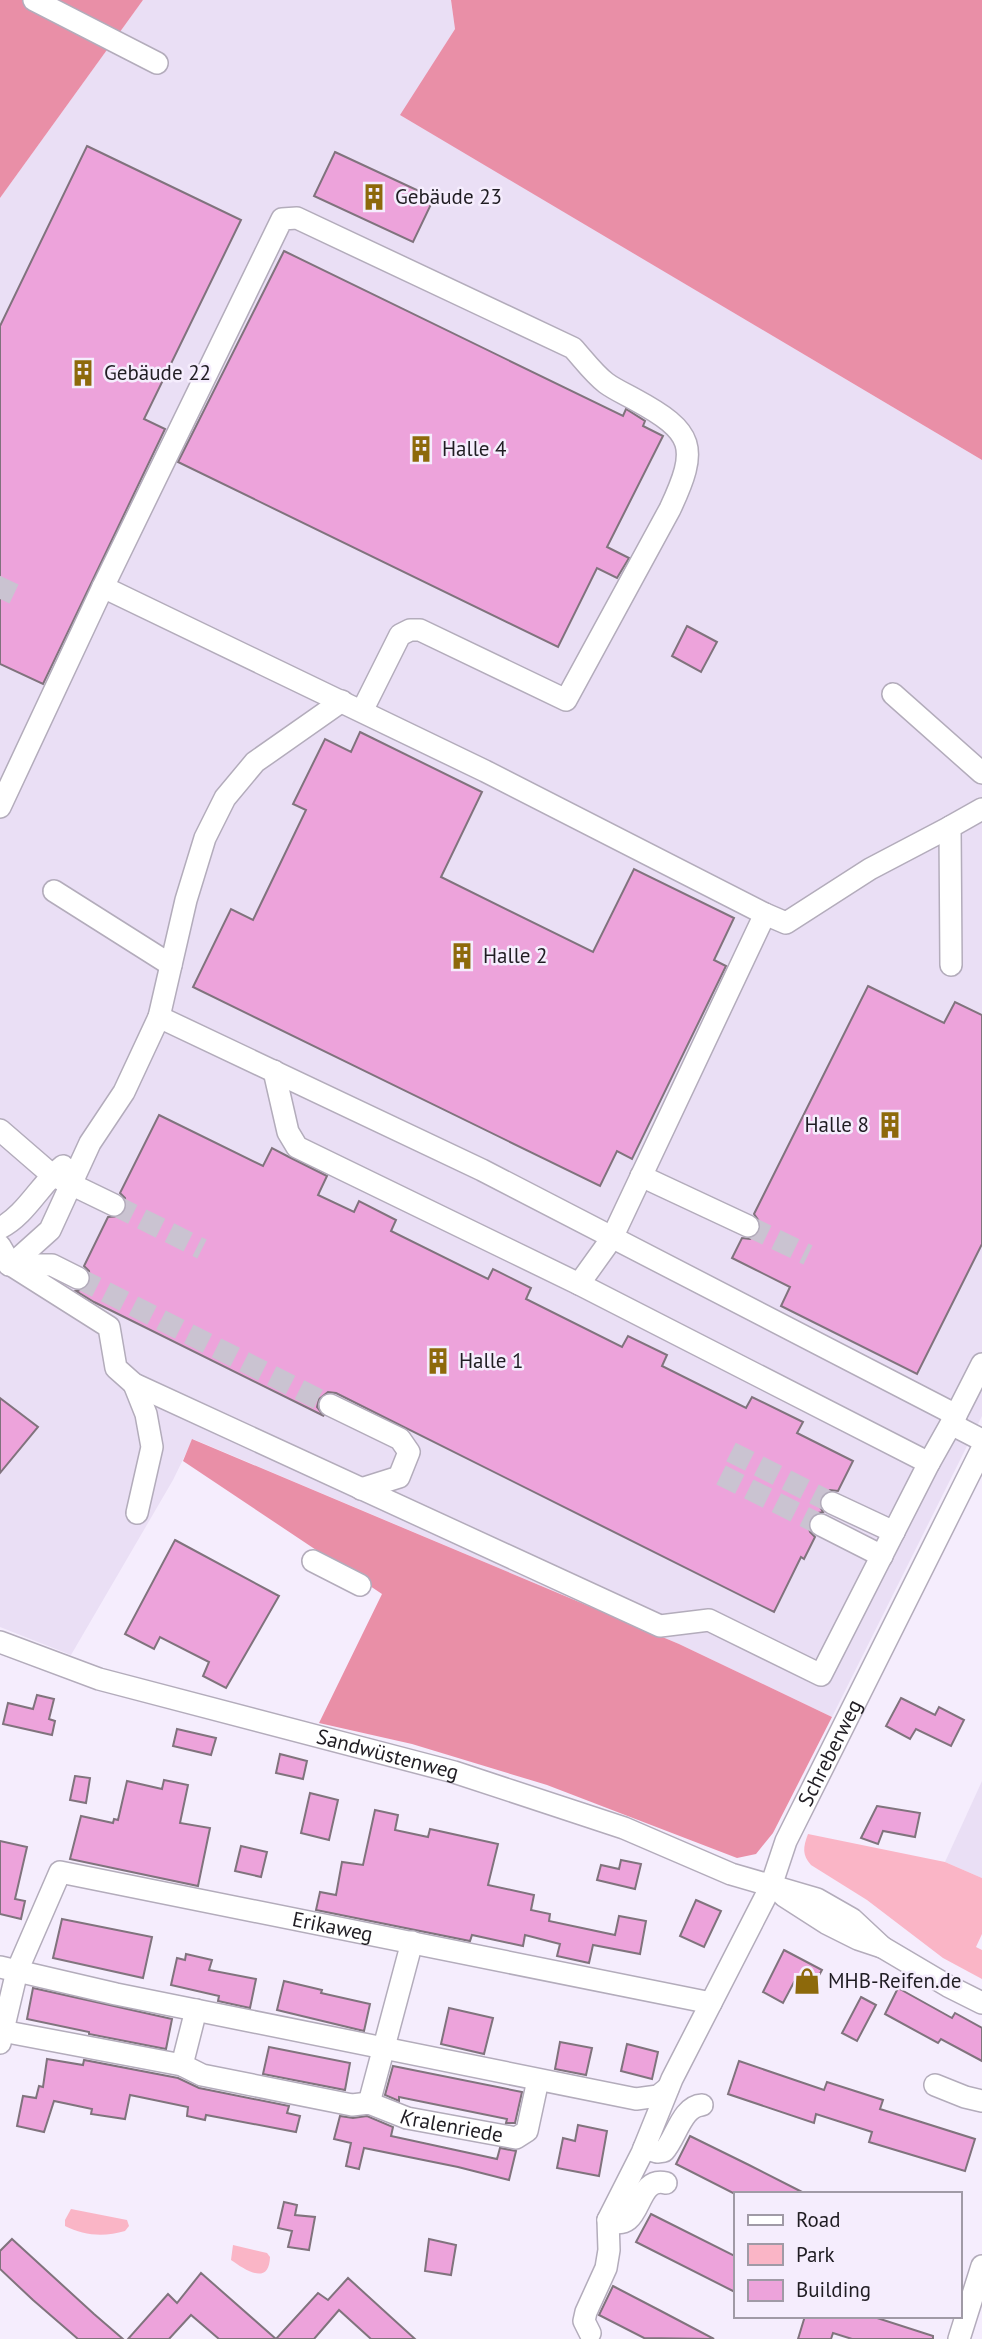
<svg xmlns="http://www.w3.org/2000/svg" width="982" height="2339" font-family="'PT Sans',sans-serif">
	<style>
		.built { fill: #eadff5 }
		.green { fill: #fab5c6 }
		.forest { fill: #e98fa7 }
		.building { fill: #eda3db; stroke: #80737d; stroke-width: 2 }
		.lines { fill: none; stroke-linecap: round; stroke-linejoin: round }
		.minor-tunnel { stroke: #cac3d1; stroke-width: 21; stroke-dasharray: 21 10; stroke-linecap: butt }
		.minor-casing { stroke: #b3acbb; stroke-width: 24 }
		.minor { stroke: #fff; stroke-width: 21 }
		.labels { text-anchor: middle; stroke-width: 5; stroke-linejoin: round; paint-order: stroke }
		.poi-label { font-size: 21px; fill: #201d23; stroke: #f5edfd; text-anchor: start }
		.street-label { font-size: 21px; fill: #201d23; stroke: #f5edfd }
	</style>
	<rect width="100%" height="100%" fill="#f5edfd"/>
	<!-- built -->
	<g class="built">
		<path d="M143,0H451L455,29L401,115L982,460V1416L832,1717L679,1644L193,1439L173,1480L71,1655L0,1627V198Z"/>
		<path d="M982,1781V1878L945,1862Z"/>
	</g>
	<!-- green -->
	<g class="green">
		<path d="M808,1834L945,1862L982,1878V1934L976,1947L982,1950V1979L943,1958L867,1900L811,1865C802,1855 803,1847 808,1834Z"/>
		<path d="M71,2209L127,2220L129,2226L125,2231C105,2237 84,2236 65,2226V2220Z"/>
		<path d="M233,2245L267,2253L270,2257C269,2287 244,2269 231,2260Z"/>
	</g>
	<!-- forest -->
	<g class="forest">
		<path d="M0,0H143L0,198Z"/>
		<path d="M451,0H982V460L400,115L455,29Z"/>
		<path d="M192,1439L679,1644L832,1717L773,1833L756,1854L737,1858L547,1785L412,1744L319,1723L382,1594L183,1461Z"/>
	</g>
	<!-- building -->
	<g class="building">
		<path d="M87,146L241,220L144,419L165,429L43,684L0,664V326Z"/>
		<path d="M335,152L434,198L413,242L314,196Z"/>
		<path d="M284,251L623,416L626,409L645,421L643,426L663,436L607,547L629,558L617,578L597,568L558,647L178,462Z"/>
		<path d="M687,626L717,642L701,672L672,656Z"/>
		<path d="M360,732L482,792L441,877L593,952L634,869L734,918L714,960L726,966L632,1159L617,1151L600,1186L193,987L231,909L253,920L306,810L293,804L325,739L351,752Z"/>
		<path d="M868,986L944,1023L955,1002L982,1015V1244L917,1374L781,1306L790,1287L732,1258L742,1238L750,1239L760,1232L761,1224L754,1214Z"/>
		<path d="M159,1115L263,1166L272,1148L289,1157L327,1176L318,1195L354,1212L359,1201L396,1220L391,1231L488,1279L493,1269L531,1288L526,1299L622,1347L628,1336L667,1355L662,1366L746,1408L752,1397L803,1422L797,1433L853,1461L838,1491L830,1490L820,1497L819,1505L823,1512L813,1514L808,1525L810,1532L815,1537L804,1559L801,1557L774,1612L336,1393L328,1392L319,1399L317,1407L324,1416L94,1302L76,1291L85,1289L90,1283L89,1271L84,1266L108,1217L121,1216L126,1210L125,1198L120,1193Z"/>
		<path d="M0,1398L38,1427L0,1473Z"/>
		<path d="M175,1540L279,1596L226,1688L203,1676L209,1662L160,1637L154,1649L125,1634Z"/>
		<path d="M37,1695L54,1699L49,1719L55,1721L52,1735L3,1724L8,1703L33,1709Z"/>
		<path d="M901,1698L935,1715L939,1707L964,1720L951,1746L916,1729L910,1739L886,1726Z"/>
		<path d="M177,1729L216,1738L211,1755L173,1746Z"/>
		<path d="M280,1754L307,1761L303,1779L276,1773Z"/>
		<path d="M75,1776L90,1778L86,1803L70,1800Z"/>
		<path d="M164,1780L188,1785L180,1823L210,1828L198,1886L70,1859L81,1816L113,1823L114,1819L118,1820L127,1781L162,1789Z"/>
		<path d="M310,1793L338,1800L329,1840L301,1833Z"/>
		<path d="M877,1806L920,1813L915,1837L883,1831L878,1844L861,1838Z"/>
		<path d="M375,1810L398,1815L395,1830L428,1837L430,1829L498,1844L488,1885L534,1895L531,1910L550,1914L549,1921L615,1935L619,1916L646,1921L640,1954L593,1945L589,1963L557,1956L560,1944L525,1935L523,1946L472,1935L470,1941L316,1910L320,1892L336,1895L342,1862L363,1865Z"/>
		<path d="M0,1841L27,1847L15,1899L25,1901L21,1919L0,1914Z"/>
		<path d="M241,1846L267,1852L261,1877L235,1871Z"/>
		<path d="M621,1860L641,1864L635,1889L597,1880L601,1865L619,1869Z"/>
		<path d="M696,1900L721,1911L704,1947L680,1936Z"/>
		<path d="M62,1919L152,1937L143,1978L53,1958Z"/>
		<path d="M784,1950L822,1970L811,1990L794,1982L783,2003L763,1992Z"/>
		<path d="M186,1954L212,1960L209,1970L256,1979L250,2008L218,2001L219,1996L171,1985L177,1958L185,1960Z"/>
		<path d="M284,1981L322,1990L321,1993L370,2004L364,2031L277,2010Z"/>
		<path d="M33,1988L172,2019L166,2049L89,2034V2032L27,2019Z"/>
		<path d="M898,1988L952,2018L955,2013L982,2028V2061L941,2039L938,2043L885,2014Z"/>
		<path d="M861,1997L876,2005L857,2041L842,2033Z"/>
		<path d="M449,2008L493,2018L484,2054L441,2044Z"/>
		<path d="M560,2042L592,2048L586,2075L555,2069Z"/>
		<path d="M627,2044L658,2052L652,2079L621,2071Z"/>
		<path d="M269,2047L350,2063L345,2090L263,2074Z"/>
		<path d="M47,2059L83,2065L84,2060L178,2078L199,2088L289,2106L287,2113L300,2116L296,2132L206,2115L205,2120L187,2116L188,2107L130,2095L125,2119L91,2114L92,2109L54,2101L44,2132L17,2126L23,2096L36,2098L39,2086L43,2087Z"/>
		<path d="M739,2061L824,2090L827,2082L883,2100L880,2109L975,2139L965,2171L869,2142L872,2132L816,2114L814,2123L728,2094Z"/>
		<path d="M393,2066L522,2092L515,2123H506L507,2119L399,2097V2101L385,2095Z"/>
		<path d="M340,2116L353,2118L367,2116L393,2127L391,2136L497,2159L500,2148L516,2151L509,2180L458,2167L364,2148L359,2169L346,2166L351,2143L334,2139Z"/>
		<path d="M578,2125L607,2131L599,2176L557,2168L563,2138L575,2141Z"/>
		<path d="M690,2136L749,2165L806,2194H735L676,2164Z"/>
		<path d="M284,2202L297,2205L295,2215L315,2217L309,2250L288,2247L292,2231L278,2228Z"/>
		<path d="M651,2214L735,2256V2292L636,2242Z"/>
		<path d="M12,2239L94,2314L123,2339H78L33,2300L0,2269V2251Z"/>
		<path d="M429,2239L456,2245L451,2275L425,2271Z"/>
		<path d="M201,2273L276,2339L318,2293L328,2300L348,2278L415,2339H371L339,2310L314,2339H219L191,2315L169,2339H128L168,2294L177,2303Z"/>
		<path d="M613,2286L659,2310L714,2339L644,2338L599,2315Z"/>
		<path d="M805,2316H871L933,2336V2339H852L833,2333L831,2339H798Z"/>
	</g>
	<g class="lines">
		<!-- minor-tunnel -->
		<g class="minor-tunnel">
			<path d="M0,599L11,576"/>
			<path d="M114,1205L202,1249"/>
			<path d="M748,1226L808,1255"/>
			<path d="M78,1278L330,1405"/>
			<path d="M731,1452L832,1503"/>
			<path d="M721,1475L821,1525"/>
		</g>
		<defs>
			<g id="minor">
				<path d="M34,0L157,63"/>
				<path d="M103,587L485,771L765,914L786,923L870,869L950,827"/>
				<path d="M893,694L982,773"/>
				<path d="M0,807L103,587L282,219L297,218L573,348C583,359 594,374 606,383C614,389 625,394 634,399C695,432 699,447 670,509L566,700L420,630H410L400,635L362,711"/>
				<path d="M54,891L171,965"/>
				<path d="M951,965L950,827L982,809"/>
				<path d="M159,1017L482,1170L956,1415L982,1364"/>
				<path d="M274,1071L288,1132L297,1147L579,1284L929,1463"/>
				<path d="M0,1130L52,1175L114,1205"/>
				<path d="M641,1176L748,1226"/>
				<path d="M0,1228C26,1215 40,1184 63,1166"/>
				<path d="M0,1246L11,1265L109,1327L116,1368L134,1384L660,1626L709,1620L821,1675L929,1463L956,1415"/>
				<path d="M9,1265H52L78,1278"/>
				<path d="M11,1265L50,1230L90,1143L124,1092L159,1017L186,900L205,838L225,798L255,762L342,701"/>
				<path d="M579,1284L612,1238L765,914"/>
				<path d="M134,1384L146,1414L152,1447L137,1513"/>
				<path d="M330,1405L400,1439L409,1452L399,1477L361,1489"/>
				<path d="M951,1424L982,1440"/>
				<path d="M832,1503L894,1532"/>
				<path d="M821,1525L882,1556"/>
				<path d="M313,1561L360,1585"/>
				<path id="s1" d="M0,1642L99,1679L454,1772L624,1828L731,1874L817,1899L852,1919L882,1947"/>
				<path d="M784,1896L826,1923L858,1939L882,1947L948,1986L982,2003"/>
				<path d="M0,1967L116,1994L636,2099L658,2096L668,2088"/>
				<path id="s2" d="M2,2031L182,2065L202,2075L352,2105L369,2103L407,2118L516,2138L527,2131L538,2080"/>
				<path id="s3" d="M0,2043L17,1971L60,1872L711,2003"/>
				<path d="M182,2065L196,2010"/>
				<path d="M935,2085L965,2097L982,2101"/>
				<path d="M369,2103L412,1942"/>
				<path d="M644,2148L657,2152L664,2151C676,2138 682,2106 702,2105"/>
				<path d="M608,2220C644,2236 633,2175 666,2183"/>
				<path id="s4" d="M590,2333L584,2321L586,2312L606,2268L609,2250L608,2220L642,2153L672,2079L771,1886L786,1841L982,1449"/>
				<path d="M959,2339L982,2266"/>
			</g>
		</defs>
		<!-- minor casing -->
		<use href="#minor" class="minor-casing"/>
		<!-- minor -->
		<use href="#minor" class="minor"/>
	</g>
	<!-- icons -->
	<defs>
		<symbol id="building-bare" viewBox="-9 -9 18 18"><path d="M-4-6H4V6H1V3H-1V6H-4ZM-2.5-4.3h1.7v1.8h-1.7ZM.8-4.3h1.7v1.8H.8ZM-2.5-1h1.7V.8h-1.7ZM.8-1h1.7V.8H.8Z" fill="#8d690b" stroke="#f5edfd" stroke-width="2.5" paint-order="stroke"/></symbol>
		<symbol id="shop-bare" viewBox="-9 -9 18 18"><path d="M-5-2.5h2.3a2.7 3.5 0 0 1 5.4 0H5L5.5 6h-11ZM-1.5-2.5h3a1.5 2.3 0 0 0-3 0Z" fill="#8d690b" stroke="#f5edfd" stroke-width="2.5" paint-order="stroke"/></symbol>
	</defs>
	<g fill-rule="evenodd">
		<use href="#building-bare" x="355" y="178" width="38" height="38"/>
		<use href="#building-bare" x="64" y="354" width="38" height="38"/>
		<use href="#building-bare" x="402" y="430" width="38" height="38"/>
		<use href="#building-bare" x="443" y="937" width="38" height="38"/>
		<use href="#building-bare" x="871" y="1106" width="38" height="38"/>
		<use href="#building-bare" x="419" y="1342" width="38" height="38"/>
		<use href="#shop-bare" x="788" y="1962" width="38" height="38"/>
	</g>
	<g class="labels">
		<!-- poi labels -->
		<g class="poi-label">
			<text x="395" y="204">Gebäude 23</text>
			<text x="104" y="380">Gebäude 22</text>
			<text x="442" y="456">Halle 4</text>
			<text x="483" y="963">Halle 2</text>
			<text x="869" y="1132" text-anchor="end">Halle 8</text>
			<text x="459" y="1368">Halle 1</text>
			<text x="828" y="1988">MHB-Reifen.de</text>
		</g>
		<!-- street labels -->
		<g class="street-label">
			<text dy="7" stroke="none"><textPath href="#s4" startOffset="637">Schreberweg</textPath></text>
			<text dy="7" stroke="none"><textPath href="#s1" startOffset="404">Sandwüstenweg</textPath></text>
			<text dy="7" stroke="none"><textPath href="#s3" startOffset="460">Erikaweg</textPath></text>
			<text dy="7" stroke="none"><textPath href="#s2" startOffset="462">Kralenriede</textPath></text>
		</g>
	</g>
	<!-- legend -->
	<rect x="734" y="2192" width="228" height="126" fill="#f5edfd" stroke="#a09aa6" stroke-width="2"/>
	<rect x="748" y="2215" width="35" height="10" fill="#ffffff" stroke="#a09aa6" stroke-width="2"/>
	<text x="796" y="2227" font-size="21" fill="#201d23">Road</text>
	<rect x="748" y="2244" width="35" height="21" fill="#fab5c6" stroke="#a09aa6" stroke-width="2"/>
	<text x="796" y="2262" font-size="21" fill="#201d23">Park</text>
	<rect x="748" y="2280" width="35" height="21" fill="#eda3db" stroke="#a09aa6" stroke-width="2"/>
	<text x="796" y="2297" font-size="21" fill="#201d23">Building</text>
</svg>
